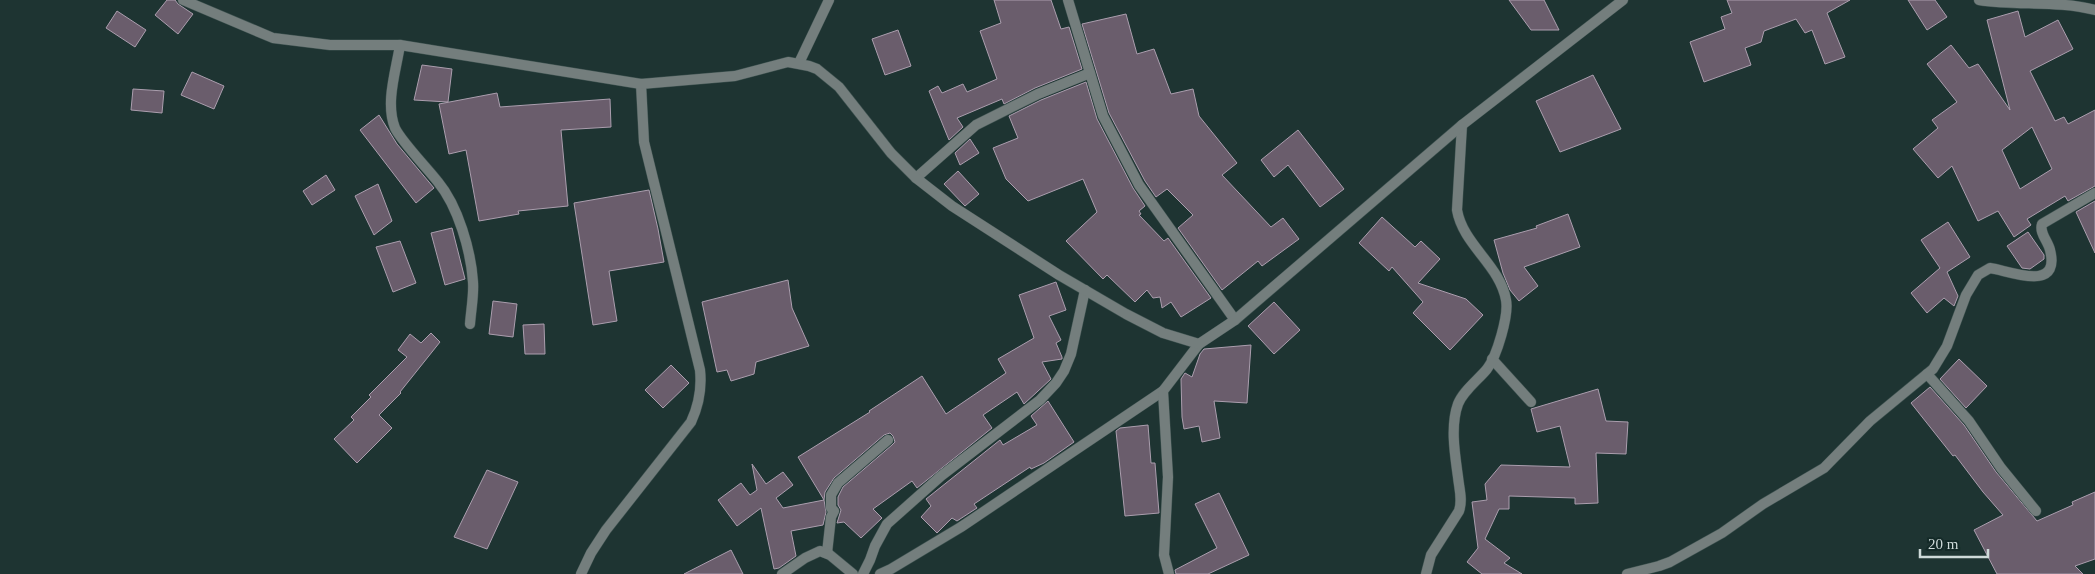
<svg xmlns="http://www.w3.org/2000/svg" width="2095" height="574" font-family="Georgia,serif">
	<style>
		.building { fill: #6a5d6c; stroke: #ab9eae; fill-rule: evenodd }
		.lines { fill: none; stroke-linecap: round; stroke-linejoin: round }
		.service-casing { stroke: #3e5250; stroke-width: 11 }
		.minor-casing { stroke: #3e5250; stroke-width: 11 }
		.tertiary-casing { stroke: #3e5250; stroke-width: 11 }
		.service { stroke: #747e7d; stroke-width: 10 }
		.minor { stroke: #747e7d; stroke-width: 10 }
		.tertiary { stroke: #747e7d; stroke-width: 10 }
	</style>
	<rect width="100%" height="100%" fill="#1e3432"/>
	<!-- building -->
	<g class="building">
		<path d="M167,0H175L178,4L193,14L178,34L155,15Z"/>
		<path d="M994,0H1051L1061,29L1069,27L1082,69L1035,88L1004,104L1002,99L957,118L963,127L949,140L929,91L938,86L942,93L963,84L967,92L997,79L980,31L1001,23Z"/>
		<path d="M1509,0H1544L1559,30H1531Z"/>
		<path d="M1727,0H1850L1827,13L1845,57L1825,64L1812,30L1805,33L1796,19L1764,31L1761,42L1745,48L1751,65L1704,82L1690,42L1725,29L1721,17L1732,13Z"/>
		<path d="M1908,0H1935L1947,17L1927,30Z"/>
		<path d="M117,11L146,30L135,47L106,28Z"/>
		<path d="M2018,11L2025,37L2058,20L2073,49L2030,71L2055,121L2064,117L2068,124L2095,110V186L2068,201L2065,196L2027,219L2031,225L2014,237L1998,211L1978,221L1952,166L1938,178L1913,149L1938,128L1932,120L1957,102L1927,64L1951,45L1969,68L1978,64L2010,110L1987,20ZM2032,127L2052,169L2020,189L2002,150Z"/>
		<path d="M1126,14L1137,54L1154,49L1171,94L1193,89L1199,116L1237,163L1222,175L1271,227L1283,218L1299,239L1262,266L1258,261L1222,290L1178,228L1193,215L1167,189L1156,197L1145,181L1109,113L1082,24Z"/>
		<path d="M898,30L911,66L885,75L872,39Z"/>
		<path d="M422,65L452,69L448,102L414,100Z"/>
		<path d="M192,72L224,86L214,109L181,95Z"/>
		<path d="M1593,75L1621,129L1560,152L1536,101Z"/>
		<path d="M1086,82L1097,119L1133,188L1145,206L1139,211L1141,214L1139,215L1164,241L1168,238L1211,298L1181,317L1171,302L1162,308L1160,297L1153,298L1147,290L1135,302L1107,275L1103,279L1066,241L1097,212L1083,179L1028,201L1006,179L993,148L1018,138L1009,116L1041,100Z"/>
		<path d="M133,89L164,91L162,113L131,110Z"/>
		<path d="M497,93L500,107L610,99L611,127L561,130L568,206L518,211L519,214L479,221L466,150L449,154L439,104Z"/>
		<path d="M379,115L397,144L434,188L416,203L360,130Z"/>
		<path d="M1298,130L1344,189L1320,207L1288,165L1274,177L1261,160Z"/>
		<path d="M970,139L979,153L960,165L955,153Z"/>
		<path d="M958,171L979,194L965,206L944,184Z"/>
		<path d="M326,175L335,190L312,205L303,191Z"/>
		<path d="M378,184L392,221L374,235L355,196Z"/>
		<path d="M649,190L658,229L664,262L609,271L617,321L593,325L574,203Z"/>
		<path d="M2095,201V253L2076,212Z"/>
		<path d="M1568,214L1580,247L1524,267L1538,286L1519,301L1510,290L1503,273L1494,240L1537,228L1536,226Z"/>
		<path d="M1382,217L1415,247L1421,241L1440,259L1418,283L1466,299L1483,315L1450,350L1413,313L1423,302L1392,267L1389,271L1359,243Z"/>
		<path d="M1948,222L1970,257L1947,272L1958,296L1954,306L1944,298L1927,313L1911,293L1940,268L1921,240Z"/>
		<path d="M452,228L465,279L445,285L431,233Z"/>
		<path d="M2028,232L2044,255V259L2030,269L2022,268L2007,246Z"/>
		<path d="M400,241L416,283L393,292L376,247Z"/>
		<path d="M788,280L792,308L809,346L756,362L754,374L731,381L727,370L717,372L702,302Z"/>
		<path d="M1056,282L1066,310L1049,316L1061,340L1056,343L1062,357V359L1042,362L1051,379L1024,404L1017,392L983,415L992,428L917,488L912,481L873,509L882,518L861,538L844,522L837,523L841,510L838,505V497L843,487L892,445L895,442L893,436L890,433L884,435L834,478L825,492L824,500L798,457L870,412L869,411L922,376L946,414L1006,373L998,359L1034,338L1019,295Z"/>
		<path d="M493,301L517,304L513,337L489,334Z"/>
		<path d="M1274,302L1300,330L1274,354L1248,326Z"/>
		<path d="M544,324L545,354H525L523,325Z"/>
		<path d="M431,333L440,342L400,392L401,393L379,415L392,428L357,463L334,439L354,420L351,417L371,397L369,395L407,357L398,350L410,334L421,343Z"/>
		<path d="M1251,345L1247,403L1214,401L1220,438L1202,442L1199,426L1184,429L1182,417L1181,379L1185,373L1192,377L1200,354L1204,349Z"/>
		<path d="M1959,359L1987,386L1966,408L1940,379Z"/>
		<path d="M671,365L689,383L663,408L645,390Z"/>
		<path d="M1930,387L1964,425L1996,472L2037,521L2073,505L2072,502L2095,492V559L2075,566L2083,574H1997L1974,530L2003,515L1983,492L1955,455L1953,456L1911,403Z"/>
		<path d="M1598,389L1606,421L1628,422L1626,454L1596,453L1598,503L1575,504V498L1509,496V509H1499L1485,539L1510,558L1504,563L1522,574H1482L1467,562L1478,548L1472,502L1487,500L1485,484L1501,465L1570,467L1560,426L1537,432L1531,409Z"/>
		<path d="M1048,401L1074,442L1044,463L1031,469L1030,467L974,504L977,508L957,521L952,518L937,533L921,517L931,506L926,499L1000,440L1003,445L1037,425L1031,416Z"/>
		<path d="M1148,425L1151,463H1155L1159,513L1125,516L1116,431L1120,428Z"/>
		<path d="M752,464L766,484L783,472L793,485L776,498L783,508L824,500L826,512L823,525L791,531L796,556L779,568L774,569L761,508L737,526L718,500L741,483L750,495L757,490Z"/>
		<path d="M487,470L518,482L487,549L454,537Z"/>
		<path d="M1219,493L1249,555L1208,574H1176L1175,570L1217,548L1195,504Z"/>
		<path d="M731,550L743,574H684Z"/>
	</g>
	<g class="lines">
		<defs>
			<path id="service" d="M799,63L829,0"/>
			<g id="minor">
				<path d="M1068,0L1103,116L1139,185L1235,320"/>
				<path d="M400,45C396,71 385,103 395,128C401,141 428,169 438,182C458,206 471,251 473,282C474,295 471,310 470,324"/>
				<path d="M916,178L976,125L1038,94L1090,73"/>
				<path d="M1492,359L1531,402"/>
				<path d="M1927,374L1969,421L2001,468L2036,511"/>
				<path d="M827,553L831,517L834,511L831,508V495L838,483L888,440"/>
				<path d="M581,574L591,553L606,530L691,422C699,405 702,389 700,370L644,142L641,84"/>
				<path d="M782,574L805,558L820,551L830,555L853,574"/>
				<path d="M863,574L870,560L875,546L887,524L941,476L1040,400L1056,383L1064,371L1071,354L1085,290"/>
				<path d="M880,574L891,569L961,527L1163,391"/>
				<path d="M1169,574L1164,555L1168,477L1163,391L1199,344"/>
				<path d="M1426,574L1431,555L1459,511C1463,500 1459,488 1458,477C1455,455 1450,426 1458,404C1463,391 1478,380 1487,369C1497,356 1509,315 1506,300C1500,265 1463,245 1457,210L1462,125"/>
				<path d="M1627,574L1659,566L1670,562L1722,533L1763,504L1824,468L1870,421L1933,369L1947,346L1966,295L1978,275L1990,268C2010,271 2061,293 2050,250C2048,241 2039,233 2042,224L2095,193"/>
			</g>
			<g id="tertiary">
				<path d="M183,0L273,38L330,45H400L641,84L735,76L788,62L809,66L817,69L839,87L891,153L916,178L952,206L1059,275L1126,314L1163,333L1199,344L1235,320L1462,125L1623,0"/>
				<path d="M1979,0C2018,6 2057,0 2095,10"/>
			</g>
		</defs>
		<!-- service casing -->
		<use href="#service" class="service-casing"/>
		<!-- minor casing -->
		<use href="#minor" class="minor-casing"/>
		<!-- tertiary casing -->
		<use href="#tertiary" class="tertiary-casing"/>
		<!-- service -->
		<use href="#service" class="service"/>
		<!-- minor -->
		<use href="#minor" class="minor"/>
		<!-- tertiary -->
		<use href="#tertiary" class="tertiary"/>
	</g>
	<!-- scale -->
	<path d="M1920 549v8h68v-8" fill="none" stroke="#cedad9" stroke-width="2.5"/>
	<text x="1928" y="549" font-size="15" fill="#cedad9" stroke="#142a28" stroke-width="4" paint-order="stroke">20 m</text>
</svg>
